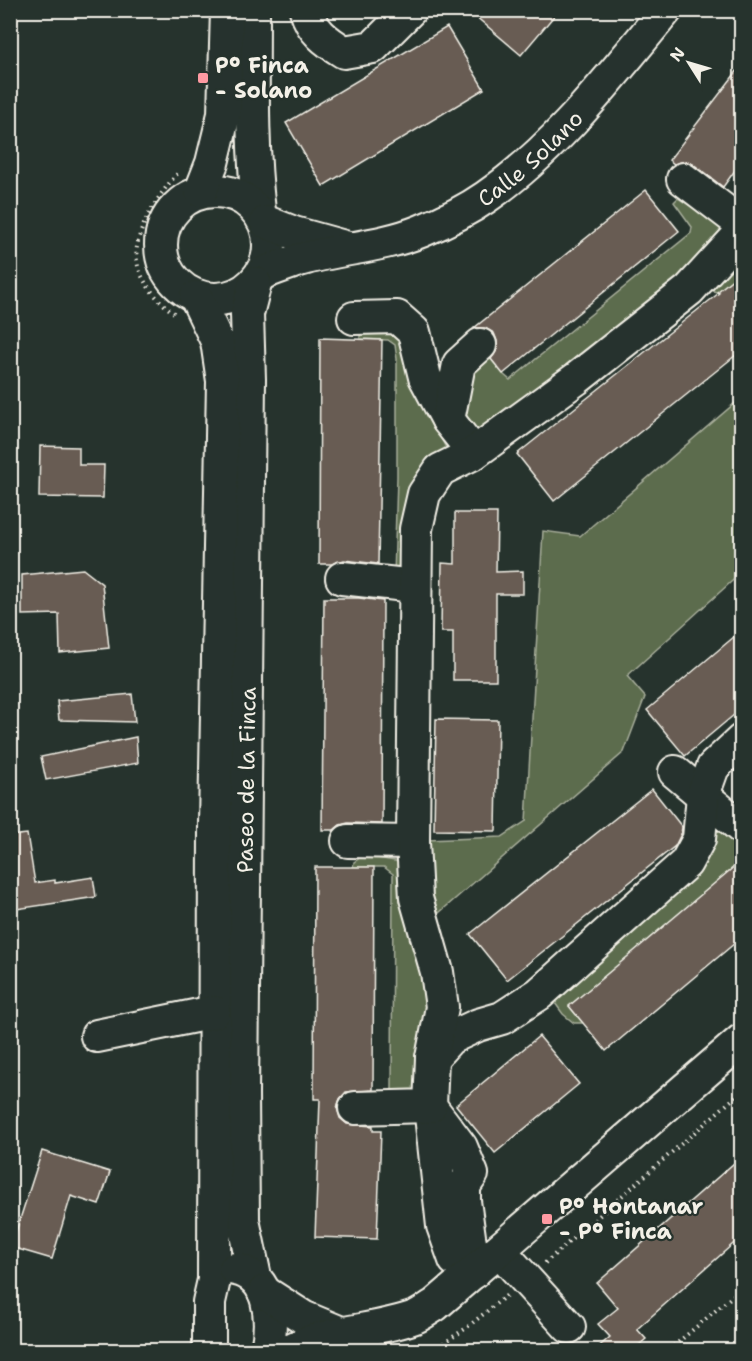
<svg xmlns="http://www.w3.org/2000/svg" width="752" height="1361" font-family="'Shantell Sans',sans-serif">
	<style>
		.green { fill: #5c6c4e; stroke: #a8ae9b; stroke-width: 1.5 }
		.building { fill: #675c53; stroke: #f4f1e8; stroke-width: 1.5 }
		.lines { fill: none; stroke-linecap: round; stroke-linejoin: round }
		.minor-casing { stroke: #f4f1e8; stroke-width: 36 }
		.path { stroke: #f4f1e8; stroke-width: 4; stroke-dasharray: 1.5 4.5; stroke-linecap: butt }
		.minor { stroke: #26332d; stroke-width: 32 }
		.poi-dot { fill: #ff9aa2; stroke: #26332d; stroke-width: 2 }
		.labels { text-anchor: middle; stroke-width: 4.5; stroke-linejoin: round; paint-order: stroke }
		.poi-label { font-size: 22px; font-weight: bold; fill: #f4f1e8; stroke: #26332d; text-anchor: start }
		.street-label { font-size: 22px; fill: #f4f1e8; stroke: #26332d }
	</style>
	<rect width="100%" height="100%" fill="#26332d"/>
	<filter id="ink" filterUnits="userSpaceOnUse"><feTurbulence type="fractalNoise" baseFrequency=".0167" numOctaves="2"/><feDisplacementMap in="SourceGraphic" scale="12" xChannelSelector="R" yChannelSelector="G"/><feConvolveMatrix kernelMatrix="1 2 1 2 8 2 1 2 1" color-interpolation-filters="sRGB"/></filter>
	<g filter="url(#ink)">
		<!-- green -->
		<g class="green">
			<path d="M678,198L728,229L721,244L481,437L462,418L469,373L485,352L503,374L510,380L691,233L692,227L674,202Z"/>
			<path d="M741,251V272L717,292L713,291L711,286Z"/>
			<path d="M366,330H384L402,337L417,393L447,450L404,572L394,577L397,477V359L395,345L388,340L360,339V334Z"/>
			<path d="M741,398V573L627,676L645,697L624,752L432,919L427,840L502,837L526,821L543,531L580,536Z"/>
			<path d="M716,822L741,840V861L569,1006L583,1023H574L563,1014L555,1003L556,996L642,924L685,881Z"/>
			<path d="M360,858H377L401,862L430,992L418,1091L392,1097L393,874L384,867H353L354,862Z"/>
		</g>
		<!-- building -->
		<g class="building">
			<path d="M468,10H559L521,55Z"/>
			<path d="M447,27L484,89L323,186L286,123Z"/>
			<path d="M741,66V162L723,187L693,164L685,161L674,164L669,160Z"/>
			<path d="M646,190L679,231L503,374L491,359L497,350V341L494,333L485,328H474Z"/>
			<path d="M741,272V351L554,501L517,454L719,293L717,292Z"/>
			<path d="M320,338L382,340L378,564L344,560L332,564H319Z"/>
			<path d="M40,446L79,447V465H104L103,498L39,497Z"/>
			<path d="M455,513H497L496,572L523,571V594H496V680H453V632H441L442,563L455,564Z"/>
			<path d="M83,569L102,584L109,648L60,653L59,614L22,615V575Z"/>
			<path d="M324,598H359L383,601L382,824L348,823L340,825L334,830H322Z"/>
			<path d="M741,631V709L685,756L647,710Z"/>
			<path d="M132,694L135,722L59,720L57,701Z"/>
			<path d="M436,719L498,720L496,831L434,830Z"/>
			<path d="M136,737L138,763L46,780L41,757Z"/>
			<path d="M652,789L682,827L681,834L675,846L507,980L470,934Z"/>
			<path d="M27,834L35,883L55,880V883L93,877L96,897L10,910V836Z"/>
			<path d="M741,861V938L606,1051L569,1006Z"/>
			<path d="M315,867H374L373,1090L346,1092L340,1099L337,1108L340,1118L347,1124L373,1126V1131H381L377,1239L315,1237L320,1099H314Z"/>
			<path d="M539,1036L579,1084L495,1153L456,1105Z"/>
			<path d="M42,1151L110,1172L99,1205L71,1196L52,1259L11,1247Z"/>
			<path d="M741,1157V1237L637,1329L646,1339L633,1350H595L610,1337L598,1324L618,1308L597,1283Z"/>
		</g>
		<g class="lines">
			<defs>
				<g id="minor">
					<path d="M253,10C253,78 251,144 259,211"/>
					<path d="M306,10C312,31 326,41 344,52L373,47L410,10"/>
					<path d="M683,179L742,224"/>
					<circle cx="215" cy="245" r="54"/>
					<path d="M201,191L212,163L224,114L227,10"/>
					<path d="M266,222L294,233L348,248"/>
					<path id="s1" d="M263,273C277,268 291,262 306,258C344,248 384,246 421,231C443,222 466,211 486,197C557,148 611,76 666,10"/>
					<path d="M255,283L247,314L249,379L242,1093L243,1220L255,1277"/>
					<path d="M196,297L217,341L223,381L215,825L214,1280L209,1302V1350"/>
					<path d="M354,318L397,317L414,332L425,377L448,420L474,453"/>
					<path d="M448,420L459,364L480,345"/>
					<path d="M342,578L415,586"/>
					<path d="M675,772L742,828"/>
					<path d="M348,841L413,842"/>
					<path d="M97,1036L214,1012"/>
					<path d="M432,1058L450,1038L478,1025L502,1018L539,994L686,863L699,839L703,795L713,767L742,740"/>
					<path d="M430,1106L461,1147L472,1174L464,1186V1201L474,1272L455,1260L443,1226Z"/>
					<path d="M355,1108L430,1106L432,1058L442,1007L437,972L416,898L413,842L416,529L424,494L440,470L474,453L576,379L689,290L742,232"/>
					<path d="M499,1250L569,1327"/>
					<path d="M235,1269C272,1275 273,1321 267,1350"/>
					<path d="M264,1292L303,1317L339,1332"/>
					<path d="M290,1350C329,1330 374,1332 415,1317C422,1314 428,1309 435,1305L742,1040"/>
				</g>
			</defs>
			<!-- minor casing -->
			<use href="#minor" class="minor-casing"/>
			<!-- path -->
			<g class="path">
				<path d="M174,313C158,301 140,281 137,261C132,233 161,191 179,172"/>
				<path d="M545,1263L742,1091"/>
				<path d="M433,1350L465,1329L507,1295"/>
				<path d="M669,1350L742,1288"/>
			</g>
			<!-- minor -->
			<use href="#minor" class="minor"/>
		</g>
	</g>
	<!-- markers -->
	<g class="poi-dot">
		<rect x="197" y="72" width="12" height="12" rx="3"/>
		<rect x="541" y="1213" width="12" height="12" rx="3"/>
	</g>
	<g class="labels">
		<!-- poi labels -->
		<g class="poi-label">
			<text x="215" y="73">Pº Finca<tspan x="215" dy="25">- Solano</tspan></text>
			<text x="559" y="1214">Pº Hontanar<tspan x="559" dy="25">- Pº Finca</tspan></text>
		</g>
		<!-- street labels -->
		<g class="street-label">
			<text dy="8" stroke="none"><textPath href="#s1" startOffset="296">Calle Solano</textPath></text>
			<text transform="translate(246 780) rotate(-89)" y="8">Paseo de la Finca</text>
		</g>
	</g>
	<!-- margin -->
	<rect width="752" height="1361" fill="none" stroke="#26332d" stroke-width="36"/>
	<rect x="18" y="18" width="716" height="1325" fill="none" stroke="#f4f1e8" stroke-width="2" filter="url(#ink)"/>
	<!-- north arrow -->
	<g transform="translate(689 63) rotate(307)" stroke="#26332d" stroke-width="4.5" paint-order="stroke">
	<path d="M0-4.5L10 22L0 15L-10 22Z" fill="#f4f1e8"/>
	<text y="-9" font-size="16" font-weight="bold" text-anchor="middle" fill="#f4f1e8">N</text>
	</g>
</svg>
